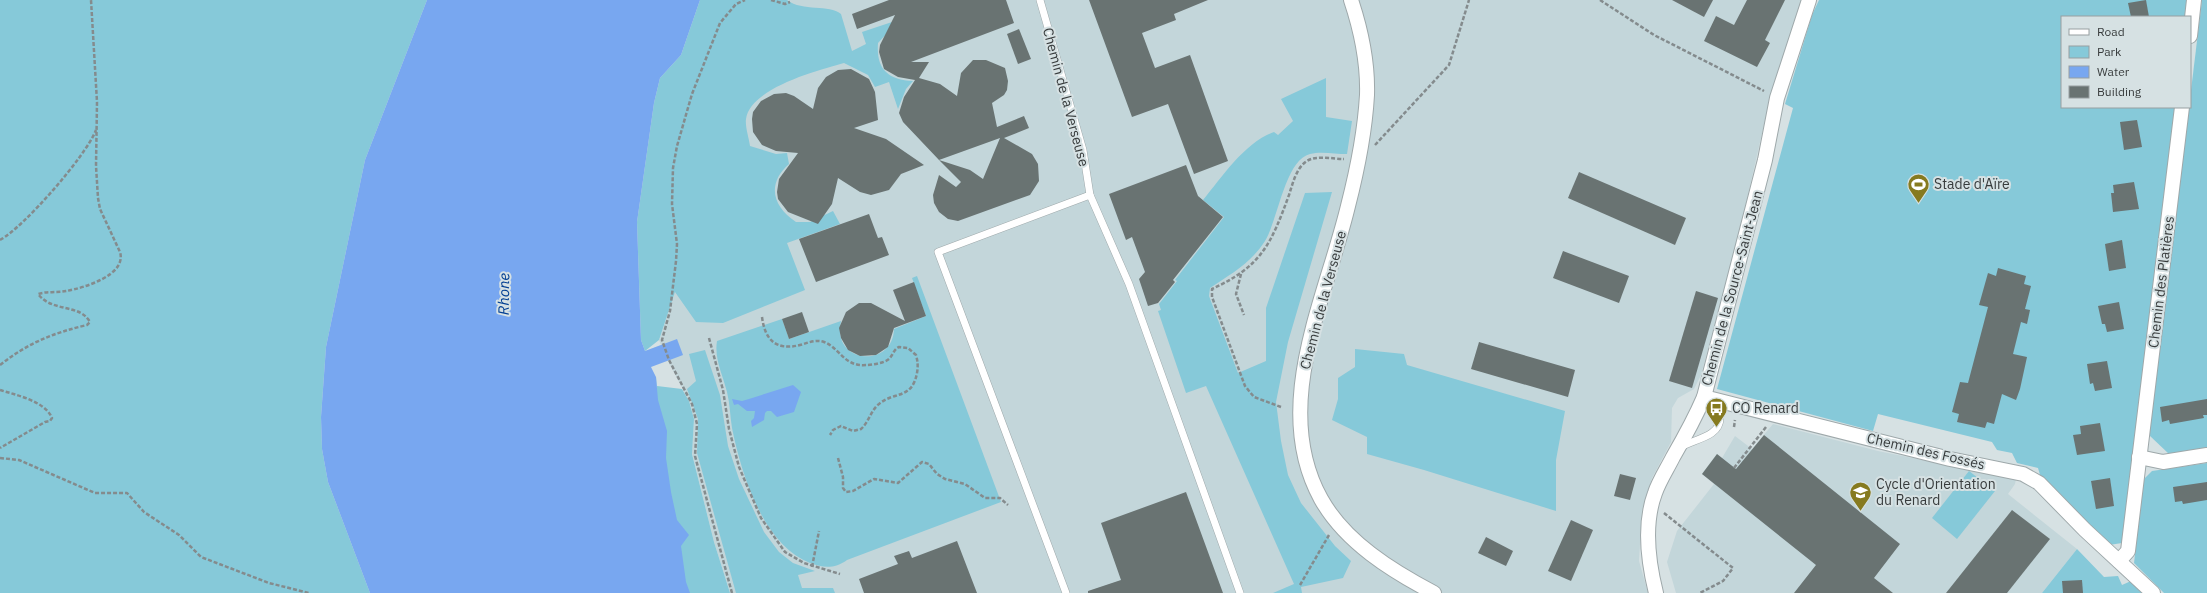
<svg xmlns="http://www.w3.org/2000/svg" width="2207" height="593" font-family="'IBM Plex Sans',sans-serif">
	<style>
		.built { fill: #c3d6da }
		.green { fill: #86c9d9 }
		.water { fill: #78a7f0 }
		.building { fill: #697372 }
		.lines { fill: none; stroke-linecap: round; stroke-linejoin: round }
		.service-casing { stroke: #9ea8aa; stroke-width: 8 }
		.minor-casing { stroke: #9ea8aa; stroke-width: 16 }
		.path { stroke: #848b8d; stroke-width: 2.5; stroke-dasharray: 4 2; stroke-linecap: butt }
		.service { stroke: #fff; stroke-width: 7 }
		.minor { stroke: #fff; stroke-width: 14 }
		.labels { text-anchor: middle; stroke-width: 4; stroke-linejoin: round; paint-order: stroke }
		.street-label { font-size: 14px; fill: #383c3d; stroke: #d6e1e3 }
		.poi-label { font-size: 14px; fill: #383c3d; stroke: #d6e1e3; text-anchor: start }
		.water-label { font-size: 15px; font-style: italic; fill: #034093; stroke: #d6e1e3 }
	</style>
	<rect width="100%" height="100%" fill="#d6e1e3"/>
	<!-- built -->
	<g class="built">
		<path d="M724,0H1802L1771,94L1739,234L1701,375L1694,389L1678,398L1672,408L1671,442L1652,478L1642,510L1639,561L1648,593H730L714,542L692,453L694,419L689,401L668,361L645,351L661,345L659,340L675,292Z"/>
		<path d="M1773,424L1878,451L2016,479L2015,484L2008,494L2077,549L2042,593H1676L1667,562L1677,531L1714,484L1702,474L1717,454L1722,458L1735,436L1752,449Z"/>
	</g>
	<!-- green -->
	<g class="green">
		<path d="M0,0H427L365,160L326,347L321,417L322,449L328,482L370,593H0Z"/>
		<path d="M700,0H787C803,12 829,4 841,14L852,51L866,44L862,32L919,13L890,30L878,43C876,68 887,80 913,81L906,89L898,109L889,82L875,87L868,75L844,63C819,70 750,88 746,119C745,127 749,138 750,146L776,154L787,153L789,164C766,184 773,207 796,222H810L833,211L840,224L787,243L805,290L723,323L696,322L675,292L659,340L645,351L641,340L637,222L654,103L660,78L681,55Z"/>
		<path d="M1819,0H2188L2186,17H2062V107H2175L2122,543L2109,545L2040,475L2038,468L2017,463L2012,453L1997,450L1992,442L1878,414L1873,431L1717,389L1793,108L1785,104L1812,15Z"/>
		<path d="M2202,0H2207V448L2169,454L2149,435Z"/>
		<path d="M1326,78V117L1352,121L1347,154C1335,154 1321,151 1310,154C1285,160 1278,220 1265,241C1251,263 1231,274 1210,288L1209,296L1238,373L1266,361V308L1305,193L1332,192L1288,342L1276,402L1281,441L1288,475L1301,503L1335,546L1351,561L1343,578L1301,587L1302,593H1273L1294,584L1206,386L1186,393L1158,311L1161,310L1159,304L1177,281L1175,280L1224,217L1203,200C1222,177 1245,142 1274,132L1278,135L1293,121L1281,99Z"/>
		<path d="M917,276L1001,502L847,560C835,569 823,568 810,563C763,545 741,473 732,428C730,416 730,404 727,392C723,375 714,359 717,341L782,319L789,339L841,321C831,364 893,369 894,329L926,316L912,278Z"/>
		<path d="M1355,349L1404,354L1407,365L1565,411L1556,460V511L1424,470L1367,454V437L1332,420L1338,399V378L1355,367Z"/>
		<path d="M705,350L720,395L728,446L739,479L764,532L779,552L793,563L815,571L798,575L802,588H833L835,593H736L697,453L698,419L687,389L696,381L689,354Z"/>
		<path d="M656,377L657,386L682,389L689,401L694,419L692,454L714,542L730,593H665Z"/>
		<path d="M2207,463V593H2164L2134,563L2144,479L2152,471Z"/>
		<path d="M1969,471L1995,491L1957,539L1932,518Z"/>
		<path d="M2077,549L2104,577L2118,576L2122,585L2131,581L2143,593H2042Z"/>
	</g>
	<!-- water -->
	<g class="water">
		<path d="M427,0H700L681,55L660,78L654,103L637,222L641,340L645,351L677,339L683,355L651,367L656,377L658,400L667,431L666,458L671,492L677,520L689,535L681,546L686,582L690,593H370L328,482L322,449L321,417L326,347L365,160Z"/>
		<path d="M793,385L801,392L794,412L777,417L771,411H767L765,413L764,420L752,427L751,421L754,418L755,411H747L738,404L734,405L732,399L742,401L749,399Z"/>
	</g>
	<!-- building -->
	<g class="building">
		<path d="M889,0H1006L1014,23L911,62H929L919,78L940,84L957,96L961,73L973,60H986L1005,68L1008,81L1007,90L1004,95L992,103L997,127L1024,116L1029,128L1004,138L1032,154L1038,164L1039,181L1030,195L958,221L948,219L939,212L934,203L933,195L939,175L956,187L961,182L939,160L970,170L983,179L1000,138L939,160L903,122L899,113L904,97L915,80L898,77L884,69L879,52L880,45L895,15L857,29L852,14Z"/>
		<path d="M1089,0H1208L1174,14L1176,20L1142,33L1155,68L1190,55L1228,161L1194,174L1168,104L1132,117Z"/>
		<path d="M1672,0H1713L1704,17Z"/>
		<path d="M1747,0H1785L1765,40L1770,43L1757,67L1704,41L1716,16L1734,25Z"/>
		<path d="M2146,0L2149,17H2131L2128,3Z"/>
		<path d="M1019,29L1031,59L1018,64L1007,34Z"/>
		<path d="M851,69L869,79L875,92L878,120L854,128L886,139L924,165L901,174L889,190L871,195L860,192L838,178L832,204L818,224L788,212L778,199L777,192L779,179L798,153L776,151L762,145L753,132L752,119L753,112L761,101L774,94L786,93L794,96L813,109L818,88L826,77L838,70Z"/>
		<path d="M2137,120L2142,147L2124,150L2120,122Z"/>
		<path d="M1186,165L1198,196L1223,217L1173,280L1175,282L1158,303L1148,306L1139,279L1145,272L1132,237L1126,240L1109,194Z"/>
		<path d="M1579,172L1686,218L1675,245L1568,198Z"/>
		<path d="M2134,182L2139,209L2113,212L2111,193H2114L2113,185Z"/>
		<path d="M869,214L878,238L882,237L889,255L816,282L799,239Z"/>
		<path d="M2122,240L2126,268L2109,271L2105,244Z"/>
		<path d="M1563,251L1629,276L1619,303L1553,278Z"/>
		<path d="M1998,268L2026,276L2024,284L2031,286L2025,309L2030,310L2027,324L2021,322L2013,354L2027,357L2020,389L2016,400L2002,394L1994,424L1987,422L1985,428L1957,422L1959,414L1952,412L1960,382L1968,383L1988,307L1979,305L1988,273L1996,276Z"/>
		<path d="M914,282L926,316L894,328L888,347L876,355L860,356L848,350L841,338L839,328L846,312L859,303H871L905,321L893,290Z"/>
		<path d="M1696,291L1718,298L1692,388L1669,381Z"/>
		<path d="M2119,302L2124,329L2107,332L2105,324H2102L2098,306Z"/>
		<path d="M802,312L809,332L789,339L782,319Z"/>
		<path d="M1479,342L1575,370L1568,397L1471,369Z"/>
		<path d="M2107,361L2112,388L2095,391L2093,383L2090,384L2087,364Z"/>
		<path d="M2207,399V415H2203L2204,418L2170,424L2169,420L2162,422L2160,407Z"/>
		<path d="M2100,423L2105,451L2077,455L2073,435L2081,434L2080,426Z"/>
		<path d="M1764,435L1900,544L1874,578L1893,593H1794L1816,565L1702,474L1717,454L1736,469Z"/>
		<path d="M1620,474L1636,478L1630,500L1614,496Z"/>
		<path d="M2110,478L2114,506L2096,509L2091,481Z"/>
		<path d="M2207,482V500L2183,504L2182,501L2175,502L2173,487Z"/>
		<path d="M1186,492L1223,593H1088V591L1121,580L1101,523Z"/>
		<path d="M2012,510L2050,539L2007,593H1946Z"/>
		<path d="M1571,520L1593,530L1571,581L1548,571Z"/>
		<path d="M1486,537L1513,551L1506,566L1478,553Z"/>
		<path d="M957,541L977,593H864L859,579L898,564L894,556L909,551L912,558Z"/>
		<path d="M2082,580L2083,593H2063L2062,581Z"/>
	</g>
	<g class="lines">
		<defs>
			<g id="service">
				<path d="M1040,0L1083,150L1090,195L1129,284L1240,593"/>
				<path d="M1681,447C1694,439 1720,437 1720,418C1720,410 1716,407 1709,404"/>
				<path d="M1066,593L938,252L1090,195"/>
			</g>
			<g id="minor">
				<path d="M1351,0C1361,30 1368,63 1367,95C1365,130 1357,171 1348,206C1326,298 1270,407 1321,499C1345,542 1392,571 1434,593"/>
				<path d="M2190,36L2194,0"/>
				<path d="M1704,397L1950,459L2023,474L2039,483L2085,530L2153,593"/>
				<path d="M2139,457L2163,462L2207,455"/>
				<path d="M2119,561L2128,551L2182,107"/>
				<path d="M1656,593C1648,561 1643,525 1655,493C1659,481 1667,469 1673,457C1684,438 1695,418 1704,397L1765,160L1777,98L1809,0"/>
			</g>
		</defs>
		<!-- service casing -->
		<use href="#service" class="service-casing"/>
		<!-- minor casing -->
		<use href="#minor" class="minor-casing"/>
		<!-- path -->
		<g class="path">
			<path d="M771,0L785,4L790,2"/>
			<path d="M1600,0L1654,35L1764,91"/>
			<path d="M1375,145L1449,65L1469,0"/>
			<path d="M0,240C24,227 86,156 96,130"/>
			<path d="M1241,274L1236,294L1244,315"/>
			<path d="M762,317C765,340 776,351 800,345C808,343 815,339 824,342C840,348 844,367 866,365C873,365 884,363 889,359C893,355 894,349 899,347L908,348L916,355C918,362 918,367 917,373C912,400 894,391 879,404C871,410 869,422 861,429L853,431L841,426L833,430L830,435"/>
			<path d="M709,338L723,390L729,429L739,467L761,518L785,552L804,563L840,574"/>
			<path d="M0,365C28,343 53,333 87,325L90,322C79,303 53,313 38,294C47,291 57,293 66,291C84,288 127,275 120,252L100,209L98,198L96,166L97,102L91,0"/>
			<path d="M0,390C16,395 45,401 52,418L50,421L45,422L0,448"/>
			<path d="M1281,407L1254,397L1245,386L1212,297V289C1262,266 1271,244 1289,195C1293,183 1296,168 1307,161C1316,155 1334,159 1344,159"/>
			<path d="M1734,427L1735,420"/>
			<path d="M0,458L19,460L95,493H127L144,512L179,535L201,557L269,583L309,593"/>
			<path d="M838,458L843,477V488L846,492L853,491L874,479L898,483L922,462L929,464L937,474L945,479L965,484L985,498H1000L1008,505"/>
			<path d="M1734,468L1766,427"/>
			<path d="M1664,513L1733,568L1723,581L1700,593"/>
			<path d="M812,567L819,531"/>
			<path d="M1300,585L1329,535"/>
			<path d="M732,593L695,456L697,424L692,404L669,360L662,340L670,311L676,261L677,244L672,204L673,168L677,146L692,94L720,23L736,4L745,0"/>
		</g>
		<!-- service -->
		<use href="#service" class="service"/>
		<!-- minor -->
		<use href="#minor" class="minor"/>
	</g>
	<!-- icons -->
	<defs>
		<symbol id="stadium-pin" viewBox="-11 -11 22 30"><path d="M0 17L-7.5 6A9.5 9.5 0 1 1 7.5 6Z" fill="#867a1f" stroke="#d6e1e3"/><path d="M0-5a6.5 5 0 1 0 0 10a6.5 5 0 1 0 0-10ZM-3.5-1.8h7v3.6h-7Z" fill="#fff"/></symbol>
		<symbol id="bus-pin" viewBox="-11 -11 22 30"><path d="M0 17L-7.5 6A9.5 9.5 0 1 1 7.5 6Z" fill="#867a1f" stroke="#d6e1e3"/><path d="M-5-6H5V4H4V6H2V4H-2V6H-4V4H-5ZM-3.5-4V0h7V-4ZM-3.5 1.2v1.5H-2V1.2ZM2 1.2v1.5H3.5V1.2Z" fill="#fff"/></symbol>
		<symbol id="school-pin" viewBox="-11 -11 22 30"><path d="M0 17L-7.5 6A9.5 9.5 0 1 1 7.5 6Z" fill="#867a1f" stroke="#d6e1e3"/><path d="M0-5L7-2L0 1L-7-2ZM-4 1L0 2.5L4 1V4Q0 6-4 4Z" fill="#fff"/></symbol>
	</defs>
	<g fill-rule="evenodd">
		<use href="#stadium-pin" x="1906" y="172" width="25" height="34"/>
		<use href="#bus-pin" x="1704" y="396" width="25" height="34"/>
		<use href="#school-pin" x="1848" y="480" width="25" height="34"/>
	</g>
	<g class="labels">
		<!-- street labels -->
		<g class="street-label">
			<text transform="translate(1066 97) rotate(75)" y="5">Chemin de la Verseuse</text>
			<text transform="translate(2161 282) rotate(-83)" y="5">Chemin des Platières</text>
			<text transform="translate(1732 288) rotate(-75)" y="5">Chemin de la Source-Saint-Jean</text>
			<text transform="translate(1323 300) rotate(-75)" y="5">Chemin de la Verseuse</text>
			<text transform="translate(1926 451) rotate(13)" y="5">Chemin des Fossés</text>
		</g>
		<!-- poi labels -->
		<g class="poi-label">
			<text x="1934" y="189">Stade d'Aïre</text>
			<text x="1732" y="413">CO Renard</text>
			<text x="1876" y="489">Cycle d'Orientation<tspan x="1876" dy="16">du Renard</tspan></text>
		</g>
		<!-- water labels -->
		<g class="water-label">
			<text transform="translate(504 294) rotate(-89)" y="5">Rhone</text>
		</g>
	</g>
	<!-- legend -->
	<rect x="2061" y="16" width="130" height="92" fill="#d6e1e3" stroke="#979fa1"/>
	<rect x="2069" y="29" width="20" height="6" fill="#ffffff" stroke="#979fa1"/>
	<text x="2097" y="36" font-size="12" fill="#383c3d">Road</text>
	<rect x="2069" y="46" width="20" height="12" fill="#86c9d9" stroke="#979fa1"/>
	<text x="2097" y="56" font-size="12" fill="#383c3d">Park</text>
	<rect x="2069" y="66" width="20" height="12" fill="#78a7f0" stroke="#979fa1"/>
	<text x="2097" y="76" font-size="12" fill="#383c3d">Water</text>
	<rect x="2069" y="86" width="20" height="12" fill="#697372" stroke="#979fa1"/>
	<text x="2097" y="96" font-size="12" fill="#383c3d">Building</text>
</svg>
